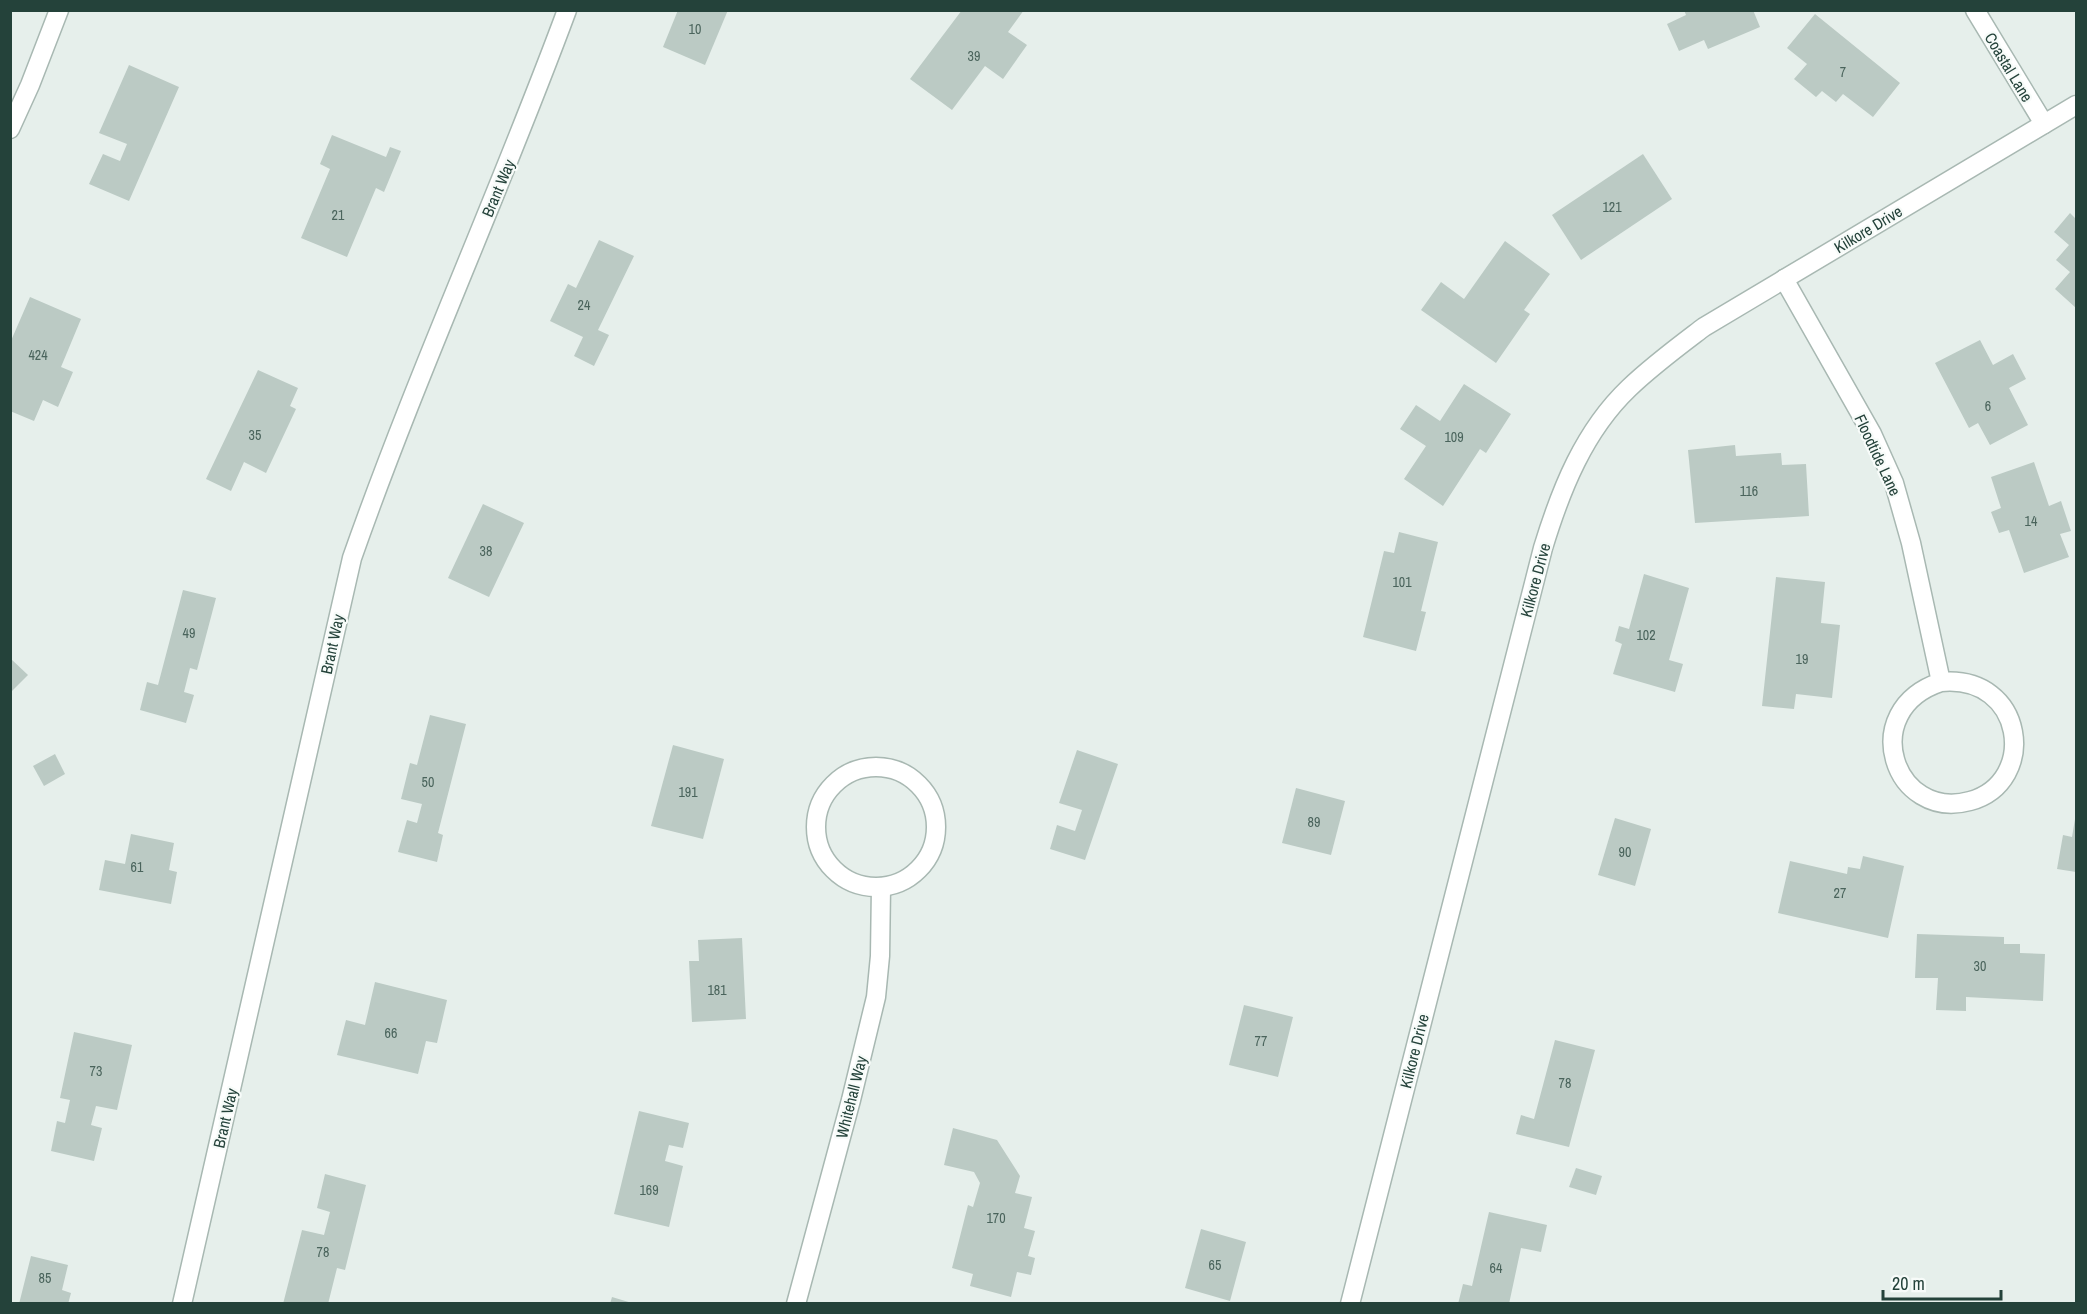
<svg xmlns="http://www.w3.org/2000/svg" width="2087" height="1314" font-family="'Archivo Narrow',sans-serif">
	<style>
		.building { fill: #bbcac4 }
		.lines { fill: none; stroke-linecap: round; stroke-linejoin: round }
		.minor-casing { stroke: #a8b8b2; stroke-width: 21 }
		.minor { stroke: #fff; stroke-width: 18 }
		.labels { text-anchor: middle; stroke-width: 4.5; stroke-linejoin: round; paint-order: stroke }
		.number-label { font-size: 14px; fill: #4a645c }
		.street-label { font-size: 16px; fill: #24423a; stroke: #f7fbf9 }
	</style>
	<rect width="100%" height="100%" fill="#e6efeb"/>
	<!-- building -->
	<g class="building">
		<path d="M678,10H728L705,65L663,47Z"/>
		<path d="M962,10H1024L1008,32L1027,45L1003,79L985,66L952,110L910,79Z"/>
		<path d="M1684,10H1753L1760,27L1708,49L1704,40L1679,51L1667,24L1686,15Z"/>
		<path d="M1815,14L1900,83L1873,117L1843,94L1836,102L1822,91L1816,97L1794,79L1807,64L1787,48Z"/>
		<path d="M129,65L179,87L129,201L89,184L103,154L120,161L127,144L99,133Z"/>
		<path d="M332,135L386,157L390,147L401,151L384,192L376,188L347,257L301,238L330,169L320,164Z"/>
		<path d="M1643,154L1672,199L1581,260L1552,215Z"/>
		<path d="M2070,213L2076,219V308L2055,289L2070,272L2056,260L2069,245L2054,232Z"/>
		<path d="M599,240L634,256L598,330L609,335L594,366L574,356L583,337L550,321L568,284L576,288Z"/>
		<path d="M1505,241L1550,274L1524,310L1530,314L1496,363L1421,310L1441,282L1464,299Z"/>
		<path d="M30,297L81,319L61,367L73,372L58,407L43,400L34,421L10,411V343Z"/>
		<path d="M1980,340L1993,365L2013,354L2026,379L2009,388L2028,425L1990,445L1978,423L1969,428L1935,363Z"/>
		<path d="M258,370L298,388L290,406L296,409L266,473L244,462L231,491L206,479Z"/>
		<path d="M1464,384L1511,414L1486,453L1480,449L1443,506L1404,479L1426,446L1400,429L1416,405L1440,421Z"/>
		<path d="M1735,445L1736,456L1781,453L1782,465L1806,464L1809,516L1695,523L1688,450Z"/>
		<path d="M2034,462L2049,506L2061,501L2071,531L2060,534L2069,557L2024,573L2009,530L1999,533L1991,512L2001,508L1991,477Z"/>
		<path d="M483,504L524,523L489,597L448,578Z"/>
		<path d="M1399,532L1438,542L1421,611L1426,612L1416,651L1363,637L1384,551L1394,553Z"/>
		<path d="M1644,574L1689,588L1669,660L1683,664L1675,692L1613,674L1622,644L1615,641L1619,626L1629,629Z"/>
		<path d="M1776,577L1825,582L1821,623L1840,625L1832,698L1796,694L1794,709L1762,706Z"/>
		<path d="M183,590L216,598L197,670L190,668L184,692L194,695L186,723L140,710L147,682L158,685Z"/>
		<path d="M10,658L28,675L10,693Z"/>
		<path d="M430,715L466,724L438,833L443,835L437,862L398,852L407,820L417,823L422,804L401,799L410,763L417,765Z"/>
		<path d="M673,745L724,759L703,839L651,826Z"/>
		<path d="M1077,750L1118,764L1085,860L1050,849L1057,825L1075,831L1082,810L1059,803Z"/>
		<path d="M55,754L65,774L44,786L33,766Z"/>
		<path d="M1296,788L1345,801L1331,855L1282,843Z"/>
		<path d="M1615,818L1651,829L1635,886L1598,875Z"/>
		<path d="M2075,819H2076V872L2057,869L2063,835L2072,837Z"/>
		<path d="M131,834L174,843L169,870L177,872L171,904L99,890L105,860L125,864Z"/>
		<path d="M1863,856L1904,866L1888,938L1778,913L1790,861L1847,874L1848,867L1860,869Z"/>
		<path d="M1917,934L2004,937V944H2020V953L2045,954L2043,1001L1966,997V1011L1936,1010L1938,978H1915Z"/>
		<path d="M742,938L746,1019L692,1022L689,961H699L698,940Z"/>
		<path d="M375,982L447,1000L437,1043L426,1041L418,1074L337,1055L346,1020L365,1025Z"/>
		<path d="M1244,1005L1293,1017L1278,1077L1229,1065Z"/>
		<path d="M74,1032L132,1045L117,1110L96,1106L91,1125L102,1128L94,1161L51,1151L57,1121L65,1123L70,1100L60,1098Z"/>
		<path d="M1555,1040L1595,1050L1569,1147L1516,1134L1521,1115L1534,1119Z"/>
		<path d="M639,1111L689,1123L683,1148L669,1145L665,1161L683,1166L669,1227L614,1214Z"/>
		<path d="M953,1128L997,1140L1020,1176L1015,1193L1032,1197L1024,1228L1035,1231L1028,1256L1035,1258L1031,1275L1017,1272L1011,1297L970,1286L973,1274L952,1268L968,1205L973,1207L980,1183L974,1172L944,1165Z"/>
		<path d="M1576,1168L1602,1176L1596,1195L1569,1187Z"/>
		<path d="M325,1174L366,1185L345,1270L337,1268L328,1304H283L302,1230L324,1235L330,1212L317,1208Z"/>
		<path d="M1489,1212L1547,1225L1541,1252L1521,1248L1509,1304H1458L1463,1284L1472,1286Z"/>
		<path d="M1201,1229L1246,1242L1230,1301L1185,1288Z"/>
		<path d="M31,1256L68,1265L62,1290L71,1293L68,1304H19Z"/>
		<path d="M612,1297L632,1303V1304H610Z"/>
	</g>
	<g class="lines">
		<defs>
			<g id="minor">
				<path d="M1975,10L2044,124"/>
				<path d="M10,129L30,85L59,10"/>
				<path d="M1784,279L1872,434L1894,483L1911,543L1941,682C2025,674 2039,782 1970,801C1894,822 1856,710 1941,682"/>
				<circle cx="876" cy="827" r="60"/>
				<path d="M182,1304L352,558C417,373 499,194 567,10"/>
				<path d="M796,1304L851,1100L876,997L880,956L881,887"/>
				<path d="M1350,1304L1543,548C1561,489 1584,431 1629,388C1653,365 1679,346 1704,327L2076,105"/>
			</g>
		</defs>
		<!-- minor casing -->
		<use href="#minor" class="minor-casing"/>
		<!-- minor -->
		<use href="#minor" class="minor"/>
	</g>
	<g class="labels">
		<!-- number labels -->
		<g class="number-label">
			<text x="695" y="34">10</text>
			<text x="974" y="61">39</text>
			<text x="1843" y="77">7</text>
			<text x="1612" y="212">121</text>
			<text x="338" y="220">21</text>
			<text x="584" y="310">24</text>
			<text x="38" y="360">424</text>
			<text x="1988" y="411">6</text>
			<text x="255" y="440">35</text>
			<text x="1454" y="442">109</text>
			<text x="1749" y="496">116</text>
			<text x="2031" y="526">14</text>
			<text x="486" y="556">38</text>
			<text x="1402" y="587">101</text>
			<text x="189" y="638">49</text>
			<text x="1646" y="640">102</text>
			<text x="1802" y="664">19</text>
			<text x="428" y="787">50</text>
			<text x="688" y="797">191</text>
			<text x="1314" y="827">89</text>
			<text x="1625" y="857">90</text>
			<text x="137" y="872">61</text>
			<text x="1840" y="898">27</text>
			<text x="1980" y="971">30</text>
			<text x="717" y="995">181</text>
			<text x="391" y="1038">66</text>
			<text x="1261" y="1046">77</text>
			<text x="96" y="1076">73</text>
			<text x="1565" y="1088">78</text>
			<text x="649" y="1195">169</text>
			<text x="996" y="1223">170</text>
			<text x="323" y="1257">78</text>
			<text x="1215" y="1270">65</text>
			<text x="1496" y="1273">64</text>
			<text x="45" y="1283">85</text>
		</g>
		<!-- street labels -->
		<g class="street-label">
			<text transform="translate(2009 67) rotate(59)" y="6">Coastal Lane</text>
			<text transform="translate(498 188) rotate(-67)" y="6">Brant Way</text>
			<text transform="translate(1868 229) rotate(-31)" y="6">Kilkore Drive</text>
			<text transform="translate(1878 455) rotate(65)" y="6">Floodtide Lane</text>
			<text transform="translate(1535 580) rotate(-75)" y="6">Kilkore Drive</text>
			<text transform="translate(332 644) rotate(-78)" y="6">Brant Way</text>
			<text transform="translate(1414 1051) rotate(-76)" y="6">Kilkore Drive</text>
			<text transform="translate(851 1097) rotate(-76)" y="6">Whitehall Way</text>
			<text transform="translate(225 1118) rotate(-77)" y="6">Brant Way</text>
		</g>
	</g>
	<!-- border -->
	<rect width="2087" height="1314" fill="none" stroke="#24423a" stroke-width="24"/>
	<!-- scale -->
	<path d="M1883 1290v9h118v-9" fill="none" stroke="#24423a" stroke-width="3"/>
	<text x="1892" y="1290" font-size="18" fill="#24423a" stroke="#f7fbf9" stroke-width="4.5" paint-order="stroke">20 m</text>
</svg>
